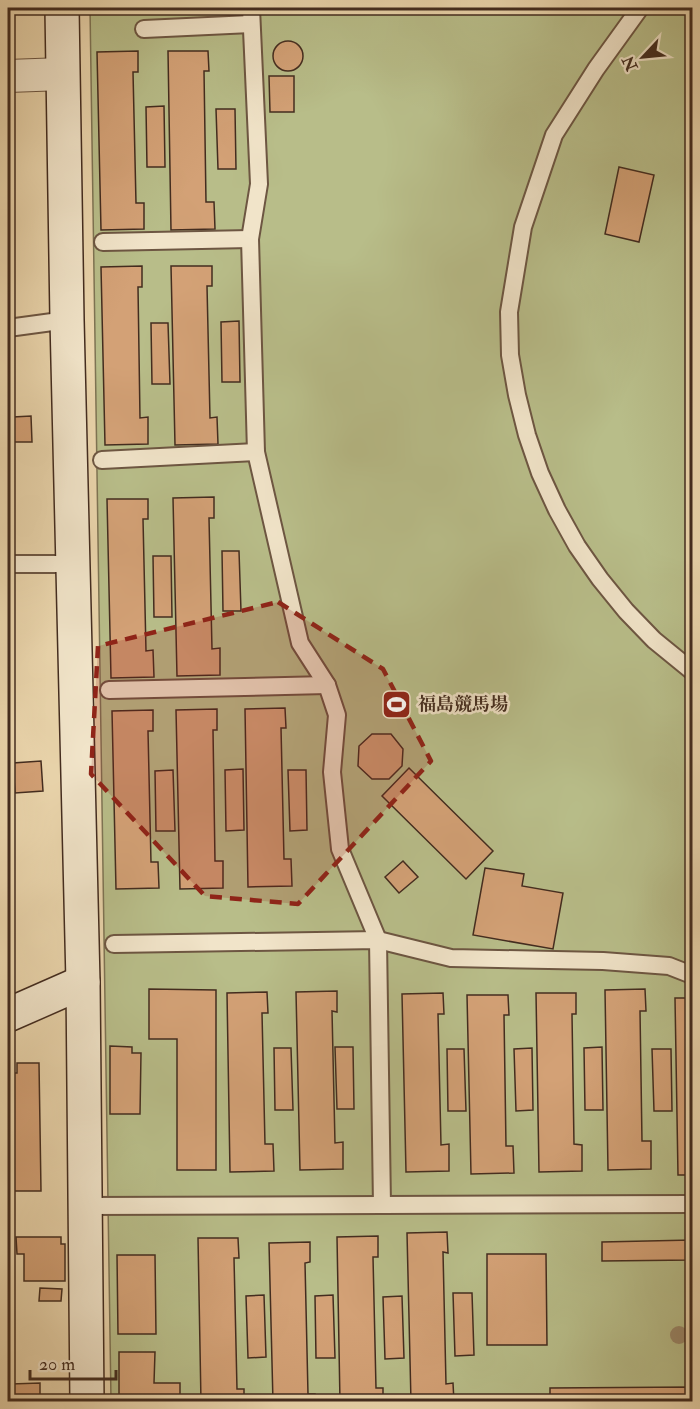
<svg xmlns="http://www.w3.org/2000/svg" width="700" height="1409" font-family="'IM FELL Double Pica','Noto Serif JP',serif">
	<style>
		.green { fill: #b8bd89; stroke: #7e7454; stroke-width: 1.5 }
		.building { fill: #d3a176; stroke: #432c1f; stroke-width: 1.5 }
		.lines { fill: none; stroke-linecap: round; stroke-linejoin: round }
		.lane-casing { stroke: #6d5642; stroke-width: 20 }
		.street-casing { stroke: #6d5642; stroke-width: 34 }
		.secondary-casing { stroke: #432c1f; stroke-width: 36 }
		.lane { stroke: #f1e4c9; stroke-width: 16 }
		.street { stroke: #f1e4c9; stroke-width: 32 }
		.secondary { stroke: #f1e4c9; stroke-width: 33 }
		.tree { fill: #9b886a }
		.marked { fill: #8f2418; fill-opacity: 0.2; stroke: #8f2418; stroke-width: 4.5; stroke-dasharray: 12 8; stroke-linejoin: round }
		.labels { text-anchor: middle; stroke-width: 5; stroke-linejoin: round; paint-order: stroke }
		.poi-label { font-size: 18px; font-weight: bold; fill: #432c1f; stroke: #f1e4c9; text-anchor: start }
	</style>
	<rect width="100%" height="100%" fill="#ead5ac"/>
	<filter id="stains"><feTurbulence type="fractalNoise" baseFrequency=".00333" numOctaves="4"/><feColorMatrix values="0 0 0 0 .2 0 0 0 0 .09 0 0 0 0 .02 0 0 0 .5 -.17"/></filter>
	<radialGradient id="worn" r=".72"><stop offset=".6" stop-color="#630" stop-opacity="0"/><stop offset="1" stop-color="#630" stop-opacity=".3"/></radialGradient>
	<!-- green -->
	<path class="green" d="M90,8H692V1401H111Z"/>
	<!-- building -->
	<g class="building">
		<circle cx="288" cy="56" r="15"/>
		<path d="M138,51V72H133L136,203H144V229L101,230L97,52Z"/>
		<path d="M168,51H208L209,71H204L206,202H214L215,229L171,230Z"/>
		<path d="M269,76H294V112H270Z"/>
		<path d="M164,106L165,167H147L146,107Z"/>
		<path d="M216,109H235L236,169H218Z"/>
		<path d="M619,167L654,175L639,242L605,234Z"/>
		<path d="M142,266V287H138L140,418L148,417V444L105,445L101,267Z"/>
		<path d="M171,266H212V286H207L210,418L217,417L218,444L175,445Z"/>
		<path d="M239,321L240,382H222L221,322Z"/>
		<path d="M151,323H168L170,384H152Z"/>
		<path d="M31,416L32,442H14L13,417Z"/>
		<path d="M214,497V518H209L212,649L220,648V675L177,676L173,498Z"/>
		<path d="M107,499H148V519H143L146,651L153,650L154,677L111,678Z"/>
		<path d="M222,551H239L241,611H223Z"/>
		<path d="M153,556H171L172,617H154Z"/>
		<path d="M285,708L286,728H281L284,859H291L292,886L248,887L245,709Z"/>
		<path d="M217,709V730H213L215,861H223V888L180,889L176,710Z"/>
		<path d="M153,710V731H148L151,862H158L159,888L116,889L112,711Z"/>
		<path d="M372,734H391L403,749L402,766L389,779H372L358,766L359,746Z"/>
		<path d="M41,761L43,791L15,793L13,763Z"/>
		<path d="M409,768L493,851L466,879L382,796Z"/>
		<path d="M243,769L244,830L226,831L225,770Z"/>
		<path d="M173,770L175,831H156L155,771Z"/>
		<path d="M288,770H306L307,830L290,831Z"/>
		<path d="M403,861L418,877L399,893L385,877Z"/>
		<path d="M485,868L524,874L522,886L563,893L553,949L473,935Z"/>
		<path d="M149,989L216,990V1170H177V1039H149Z"/>
		<path d="M645,989L646,1011H640L642,1141H651V1169L608,1170L605,990Z"/>
		<path d="M337,991V1012L332,1011L335,1143L343,1142V1169L300,1170L296,992Z"/>
		<path d="M267,992L268,1013H262L265,1144H273L274,1171L230,1172L227,993Z"/>
		<path d="M443,993L444,1014H438L441,1145L449,1144V1171L406,1172L402,994Z"/>
		<path d="M536,993H576V1014H572L574,1144L582,1145V1171L539,1172Z"/>
		<path d="M467,995H508L509,1015H504L506,1146H513L514,1173L471,1174Z"/>
		<path d="M675,998H692V1175H678Z"/>
		<path d="M110,1046L132,1047V1053H141L140,1114H110Z"/>
		<path d="M335,1047H353L354,1109H337Z"/>
		<path d="M602,1047L603,1110H585L584,1048Z"/>
		<path d="M274,1048H291L293,1110H275Z"/>
		<path d="M532,1048L533,1110L516,1111L514,1049Z"/>
		<path d="M447,1049H464L466,1111H448Z"/>
		<path d="M652,1049H671L672,1111H654Z"/>
		<path d="M17,1063H39L41,1191H8V1073H17Z"/>
		<path d="M447,1232L448,1253L443,1252L446,1384L453,1383L454,1402H411L407,1233Z"/>
		<path d="M378,1236V1257H373L376,1388H383V1402H340L337,1237Z"/>
		<path d="M16,1237H61V1244H65V1281H24V1254H17Z"/>
		<path d="M198,1238H238L239,1258H234L237,1389H244V1402H201Z"/>
		<path d="M692,1240V1260L602,1261V1242Z"/>
		<path d="M310,1242V1262L305,1263L308,1394H315L316,1402H273L269,1243Z"/>
		<path d="M487,1254H546L547,1345H487Z"/>
		<path d="M117,1255H155L156,1334H118Z"/>
		<path d="M40,1288L62,1289L61,1301H39Z"/>
		<path d="M453,1293H472L474,1355L455,1356Z"/>
		<path d="M264,1295L266,1357L248,1358L246,1296Z"/>
		<path d="M333,1295L335,1358H316L315,1296Z"/>
		<path d="M402,1296L404,1358L385,1359L383,1297Z"/>
		<path d="M8,1332L11,1384L40,1383V1402H8Z"/>
		<path d="M119,1352H155L154,1383H180V1402H119Z"/>
		<path d="M692,1387V1402H550V1388Z"/>
		<rect x="484" y="1397" width="63" height="5"/>
	</g>
	<g class="lines">
		<defs>
			<g id="lane">
				<path d="M251,8L259,184L250,239L256,452L300,643L327,685L337,715L332,772L340,849L378,940L382,1205"/>
				<path d="M640,8L596,69L554,135L523,227L509,312L510,355L517,395L527,435L540,473L557,510L577,546L600,579L626,611L654,640L692,671"/>
				<path d="M144,29L251,24"/>
				<path d="M103,242L250,239"/>
				<path d="M8,328L67,320"/>
				<path d="M102,460L256,452"/>
				<path d="M8,564H73"/>
				<path d="M109,690L327,685"/>
				<path d="M114,944L378,940L451,958L603,961L669,966L692,975"/>
				<path d="M85,1206L692,1204"/>
			</g>
			<path id="street" d="M8,76L63,74"/>
			<g id="secondary">
				<path d="M62,8L67,320L83,982L87,1402"/>
				<path d="M8,1015L83,982"/>
			</g>
		</defs>
		<!-- lane casing -->
		<use href="#lane" class="lane-casing"/>
		<!-- street casing -->
		<use href="#street" class="street-casing"/>
		<!-- secondary casing -->
		<use href="#secondary" class="secondary-casing"/>
		<!-- lane -->
		<use href="#lane" class="lane"/>
		<!-- street -->
		<use href="#street" class="street"/>
		<!-- secondary -->
		<use href="#secondary" class="secondary"/>
	</g>
	<!-- trees -->
	<circle class="tree" cx="679" cy="1335" r="9"/>
	<!-- marked area -->
	<path class="marked" d="M278,602L383,669L431,761L298,904L205,896L91,774L98,646Z"/>
	<!-- icons -->
	<defs>
		<symbol id="stadium-square" viewBox="-11 -11 22 22"><rect x="-9" y="-9" width="18" height="18" rx="4" fill="#8f2418" stroke="#f1e4c9"/><path d="M0-5a6.5 5 0 1 0 0 10a6.5 5 0 1 0 0-10ZM-3.5-1.8h7v3.6h-7Z" fill="#fff"/></symbol>
	</defs>
	<g fill-rule="evenodd">
		<use href="#stadium-square" x="380" y="688" width="33" height="33"/>
	</g>
	<g class="labels">
		<!-- poi labels -->
		<g class="poi-label">
			<text x="418" y="710">福島競馬場</text>
		</g>
	</g>
	<!-- margin -->
	<rect width="700" height="1409" fill="none" stroke="#ead5ac" stroke-width="30"/>
	<rect x="9" y="9" width="682" height="1391" fill="none" stroke="#432c1f" stroke-width="3"/>
	<rect x="15" y="15" width="670" height="1379" fill="none" stroke="#432c1f" stroke-width="1.5"/>
	<!-- north arrow -->
	<g transform="translate(643 57) rotate(244)" stroke="#f1e4c9" stroke-width="4.5" paint-order="stroke">
	<path d="M0-4.5L10 22L0 15L-10 22Z" fill="#432c1f"/>
	<text y="-9" font-size="16" font-weight="bold" text-anchor="middle" fill="#432c1f">N</text>
	</g>
	<!-- scale -->
	<path d="M30 1370v9h86v-9" fill="none" stroke="#432c1f" stroke-width="3"/>
	<text x="39" y="1370" font-size="18" fill="#432c1f" stroke="#f1e4c9" stroke-width="4.5" paint-order="stroke">20 m</text>
	<rect width="100%" height="100%" filter="url(#stains)"/>
	<rect width="100%" height="100%" fill="url(#worn)"/>
</svg>
